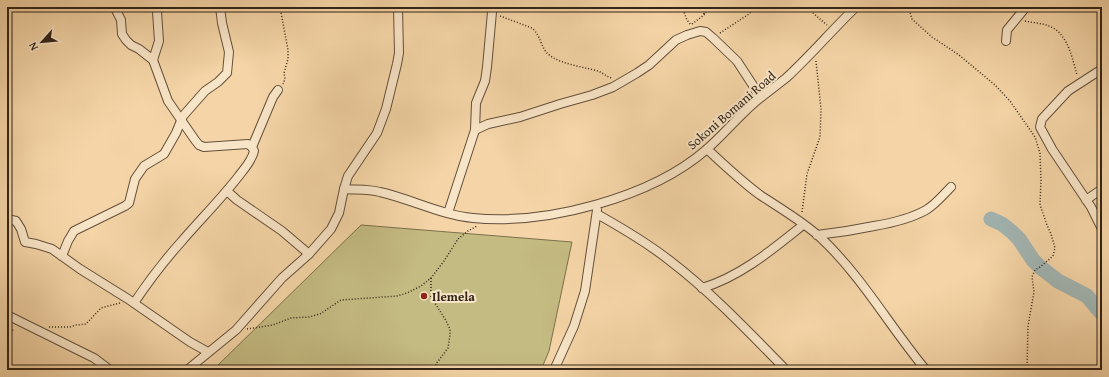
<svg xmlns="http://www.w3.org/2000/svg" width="1109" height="377" font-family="'Gentium Book Plus',serif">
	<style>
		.pitch { fill: #c4bb82; stroke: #7b704c }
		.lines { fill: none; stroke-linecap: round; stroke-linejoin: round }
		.river { stroke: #a2b6b4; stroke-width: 15 }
		.street-casing { stroke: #63503b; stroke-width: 10 }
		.path { stroke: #322417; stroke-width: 1.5; stroke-dasharray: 1 2; stroke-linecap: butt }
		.street { stroke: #f8e4c6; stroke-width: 8 }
		.poi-dot { fill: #8f2418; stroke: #f8e4c6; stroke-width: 1.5 }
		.labels { text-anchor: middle; stroke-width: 4; stroke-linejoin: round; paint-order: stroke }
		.street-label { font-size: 13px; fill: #322417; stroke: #f8e4c6 }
		.poi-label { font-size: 13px; font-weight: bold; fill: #322417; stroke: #f8e4c6; text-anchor: start }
	</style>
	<rect width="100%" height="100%" fill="#f5d5a7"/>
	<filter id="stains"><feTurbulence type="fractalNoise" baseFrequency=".005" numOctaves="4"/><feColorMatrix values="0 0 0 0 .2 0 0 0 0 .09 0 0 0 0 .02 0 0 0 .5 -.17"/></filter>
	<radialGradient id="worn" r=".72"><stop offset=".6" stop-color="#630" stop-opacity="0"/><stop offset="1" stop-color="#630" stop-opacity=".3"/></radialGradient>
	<!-- pitch -->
	<path class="pitch" d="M361,225L572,242L549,351L541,370H213Z"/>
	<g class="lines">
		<!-- river -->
		<path class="river" d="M991,219L1002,224L1012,232L1019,239L1033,260L1040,267L1058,281L1087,296L1102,314"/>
		<defs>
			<g id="street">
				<path d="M115,8L121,20L122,34L126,40L131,45L139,49L153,60"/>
				<path d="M1006,41L1007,30L1026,7"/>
				<path d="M1102,69L1068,91L1042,119L1040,127L1052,149L1091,207L1102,229"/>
				<path d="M475,130L488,124L520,117L560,104L592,95L613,87L637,73L649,65L676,40L687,35L700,31L706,32L713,38L737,61L754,87L759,98"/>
				<path d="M252,147L273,97L278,90"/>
				<path d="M707,149C724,165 741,181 760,195C781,209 804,222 822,239C863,278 890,327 926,370"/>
				<path d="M344,189C355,190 368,189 380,192C411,199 441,215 473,218C546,225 651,198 707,149C723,135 737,118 753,104C763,95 775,87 786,78C810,56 832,30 856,7"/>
				<path d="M227,191L237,200L282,231L309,254"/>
				<path d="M1086,200L1102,189"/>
				<path d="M448,213L475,130L476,103L485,81L487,67L492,12L491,7"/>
				<path d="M597,214C622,228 646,242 669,260C711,292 749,332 786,370"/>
				<path d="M7,219L16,221L21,229L25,242L36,244L52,249L80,269L128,299L190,342L208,352"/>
				<path d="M817,235C836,233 855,230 874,226C892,223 910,219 926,210C936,204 943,195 951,187"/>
				<path d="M62,256L68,241L74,231L125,206L129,203L135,179L144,166L164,154L176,133L183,116L205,91L218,82L227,73L229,52L222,23L220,7"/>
				<path d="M702,288C740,277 773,249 803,225"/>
				<path d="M134,303C148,282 164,261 181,242C200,220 220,200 238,177C244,169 252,161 254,151L252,147L248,144L204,147L199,145L195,140L168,101L153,60L159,41L157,12L160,7"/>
				<path d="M7,315L94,358L110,370"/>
				<path d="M187,370L236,330L282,278L309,254L331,229L339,213L344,189L348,176L377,133L386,109L397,64L399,53L398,7"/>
				<path d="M554,370L574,326L585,291L597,210"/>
			</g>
		</defs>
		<!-- street casing -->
		<use href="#street" class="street-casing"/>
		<!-- path -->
		<g class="path">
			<path d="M280,7L288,50V59L284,73L285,79L283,84"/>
			<path d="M682,7L687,20L691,25"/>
			<path d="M704,7V15"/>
			<path d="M806,7L827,25"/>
			<path d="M909,7L910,12L912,19L923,29L932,37L959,55L995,85L1010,101L1035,137L1040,153L1041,180L1040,205L1047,225L1051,234L1055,248L1053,256L1040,267L1035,270L1032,277L1034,292L1028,326L1027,370"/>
			<path d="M500,16L532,28C541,36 541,48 548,54C559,64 584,67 598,71C603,73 607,77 612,78"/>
			<path d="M1025,21C1033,23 1042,23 1049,26C1068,33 1072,58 1077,75"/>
			<path d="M692,24L704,15L709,7"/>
			<path d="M720,33L749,14L754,9L760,7"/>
			<path d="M802,212L807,174L820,137L821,109L816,61"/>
			<path d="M431,278V297L445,319L450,329V335L448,348L436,364L434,370"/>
			<path d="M49,327H70L76,325L86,324L101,308L120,303"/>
			<path d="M247,329L273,325L291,318L309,317L320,314L341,300L397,296L407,293L421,286L431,278L444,261L458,239L468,231L477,226"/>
			<path d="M7,333L15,329"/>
		</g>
		<!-- street -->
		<use href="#street" class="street"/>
	</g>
	<!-- markers -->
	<circle class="poi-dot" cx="424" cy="296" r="4"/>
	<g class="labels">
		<!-- street labels -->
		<g class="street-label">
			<text transform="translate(731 110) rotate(-41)" y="5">Sokoni Bomani Road</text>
		</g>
		<!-- poi labels -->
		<g class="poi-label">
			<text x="432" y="301">Ilemela</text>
		</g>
	</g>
	<!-- margin -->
	<rect width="1109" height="377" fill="none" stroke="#f5d5a7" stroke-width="24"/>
	<rect x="8" y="8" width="1093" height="361" fill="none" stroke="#322417" stroke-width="2"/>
	<rect x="12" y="12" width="1085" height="353" fill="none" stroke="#322417"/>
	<!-- north arrow -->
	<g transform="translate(42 42) rotate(243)" stroke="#f8e4c6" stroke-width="3" paint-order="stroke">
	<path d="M0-3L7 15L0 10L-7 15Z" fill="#322417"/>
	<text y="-6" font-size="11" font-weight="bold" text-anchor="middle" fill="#322417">N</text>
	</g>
	<rect width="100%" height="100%" filter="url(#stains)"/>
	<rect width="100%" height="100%" fill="url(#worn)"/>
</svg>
